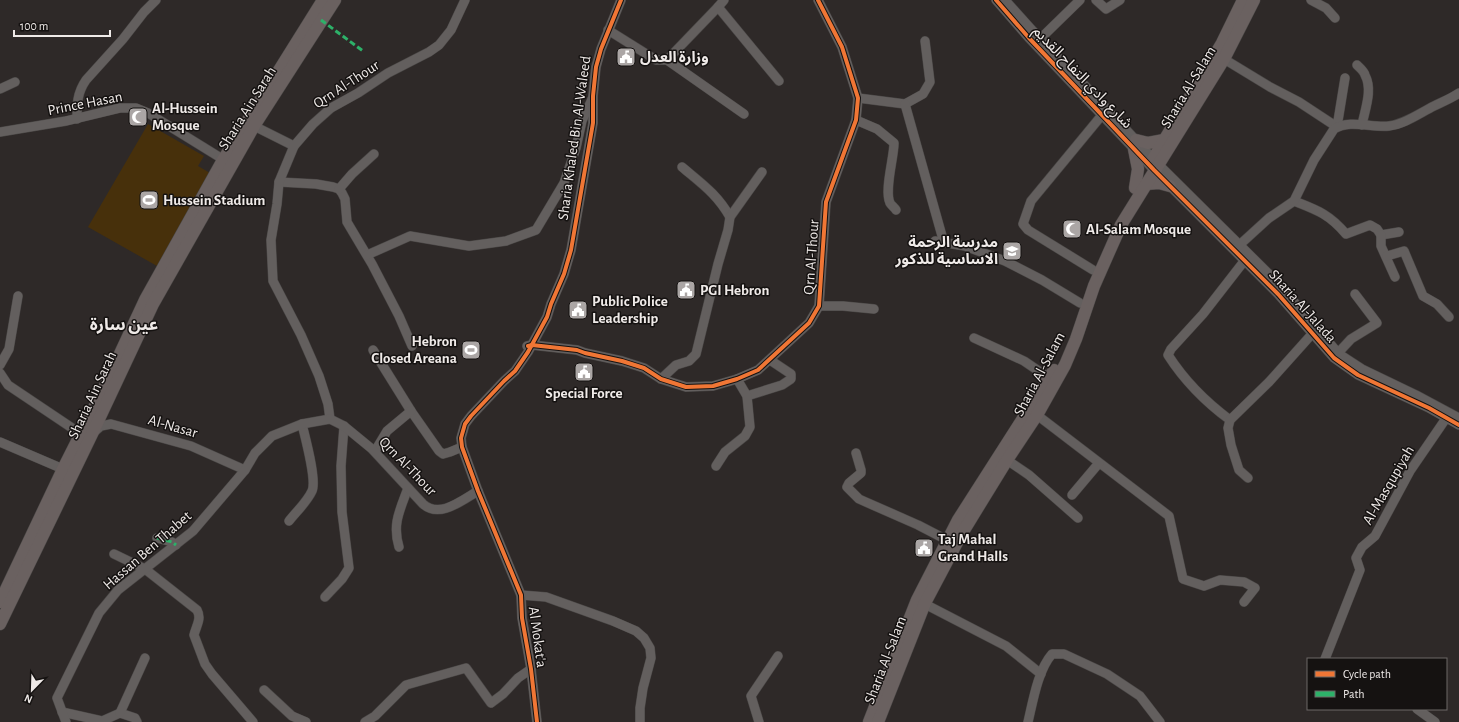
<svg xmlns="http://www.w3.org/2000/svg" width="1459" height="722" font-family="'Alegreya Sans','Noto Sans Arabic',sans-serif">
	<style>
		.green { fill: #47300b }
		.lines { fill: none; stroke-linecap: round; stroke-linejoin: round }
		.minor-casing { stroke: #494645; stroke-width: 10 }
		.major-casing { stroke: #494645; stroke-width: 13 }
		.minor { stroke: #635f5e; stroke-width: 9 }
		.major { stroke: #6a6160; stroke-width: 12 }
		.quiet { stroke: #2db169; stroke-width: 3; stroke-dasharray: 6 3; stroke-linecap: butt }
		.cycleway-casing { stroke: #151211; stroke-width: 6 }
		.cycleway { stroke: #f07635; stroke-width: 4 }
		.labels { text-anchor: middle; stroke-width: 3; stroke-linejoin: round; paint-order: stroke }
		.poi-label { font-size: 15px; font-weight: bold; fill: #efeae8; stroke: #151211; text-anchor: start }
		.street-label { font-size: 15px; fill: #efeae8; stroke: #151211 }
		.quarter-label { font-size: 17px; font-weight: bold; fill: #efeae8; stroke: #151211 }
	</style>
	<rect width="100%" height="100%" fill="#2e2928"/>
	<!-- green -->
	<path class="green" d="M148,124L204,156L198,166L210,173L157,266L88,227Z"/>
	<g class="lines">
		<defs>
			<g id="minor">
				<path d="M996,0L1029,38L1154,170L1278,294L1334,358L1358,375L1429,408L1459,425"/>
				<path d="M1005,0L1032,30L1092,93L1158,164L1276,281L1339,354L1362,369L1416,395L1459,418"/>
				<path d="M1096,0L1106,9L1120,0"/>
				<path d="M1311,0L1326,8L1335,18"/>
				<path d="M718,7L779,81"/>
				<path d="M608,30L656,60H667L718,7L724,0"/>
				<path d="M1040,39L1080,0"/>
				<path d="M667,60L744,114"/>
				<path d="M1217,60L1224,59L1270,87L1299,102L1337,127L1345,78"/>
				<path d="M1357,65C1360,68 1364,71 1365,75C1373,90 1365,109 1362,125"/>
				<path d="M0,89L15,82"/>
				<path d="M858,98L905,104L923,94L930,82L925,41"/>
				<path d="M905,104L944,243"/>
				<path d="M77,119C77,104 77,93 86,80L123,39L144,12L156,0"/>
				<path d="M856,120L877,129L894,143C894,158 884,190 890,203C891,205 895,208 896,210"/>
				<path d="M254,126L294,146"/>
				<path d="M0,132L66,121L120,108H136L148,113L229,163"/>
				<path d="M682,167C702,184 717,194 730,217"/>
				<path d="M279,182L316,184L333,187L339,189L342,193L345,199L347,222L372,264L399,316L412,346"/>
				<path d="M339,189L352,174L374,154"/>
				<path d="M1294,201C1317,210 1329,214 1346,234L1370,225L1377,229L1381,235L1399,232"/>
				<path d="M1381,235V246L1395,277"/>
				<path d="M935,241L965,246L1005,261L1042,280L1080,303"/>
				<path d="M1235,249L1269,218L1294,201L1314,160L1334,129C1350,119 1371,128 1389,126C1405,124 1420,113 1434,106C1442,102 1452,98 1459,93"/>
				<path d="M367,255L410,236L469,246L506,241L536,230L564,183L576,148L582,121L592,99"/>
				<path d="M1387,256L1404,251L1423,296L1437,304L1449,317"/>
				<path d="M1093,270L1028,230L1023,224L1031,201L1102,115"/>
				<path d="M819,306H843L874,309"/>
				<path d="M974,338L1024,361L1049,378"/>
				<path d="M527,346L532,345L577,350L585,353L622,361L644,368L661,379L686,387L713,386L737,379L758,370L809,323L819,306L826,202L856,120L858,98L842,47L818,0"/>
				<path d="M373,350L411,411L439,451L443,454L450,452L462,447"/>
				<path d="M1338,353L1351,339L1377,323L1355,294"/>
				<path d="M0,365L9,349L18,296"/>
				<path d="M0,373L8,385L81,434H92L101,426L111,424L191,446L245,470"/>
				<path d="M661,379L676,365L689,361L696,354L718,264L728,230L730,217L762,172"/>
				<path d="M747,396L782,385L791,379V374L770,360"/>
				<path d="M1037,415L1169,516L1183,579L1204,586L1220,580L1244,582L1255,588L1244,602"/>
				<path d="M330,419L328,404L319,376L301,335L273,281L271,240L277,204L279,182L294,146L313,124L331,108L358,93L388,73L429,52L439,45L451,30L465,0"/>
				<path d="M1230,420C1207,403 1184,380 1168,355L1171,349L1203,314L1245,260"/>
				<path d="M0,442L63,469"/>
				<path d="M375,451L387,431L411,411"/>
				<path d="M856,453L861,470V473L849,483L847,487L859,499L918,525L947,540"/>
				<path d="M1007,460L1029,475L1078,518"/>
				<path d="M716,466L725,452L745,436L750,427L747,396L737,379"/>
				<path d="M1248,478L1239,470L1231,445L1228,428L1230,420L1269,382L1312,334"/>
				<path d="M1072,495L1099,463"/>
				<path d="M289,521C296,512 307,502 312,491C317,480 305,437 302,424"/>
				<path d="M157,538L172,542L176,545"/>
				<path d="M399,547C392,524 400,510 408,488"/>
				<path d="M114,554L145,569L197,610C202,619 196,626 194,635L205,664L212,674L253,722"/>
				<path d="M521,595L546,597L613,621L636,631L644,638L650,648L651,658L643,688L640,708V722"/>
				<path d="M325,597L342,579L349,568L342,512L341,466L344,426"/>
				<path d="M919,601L1006,646L1041,674"/>
				<path d="M1325,659L1360,570L1356,558L1362,547L1375,536L1410,471L1449,414"/>
				<path d="M264,690L292,716L306,722"/>
				<path d="M1417,709L1435,722"/>
				<path d="M62,712L102,721L120,713L135,718L137,722"/>
				<path d="M120,713L145,658"/>
				<path d="M66,722L57,698L99,613L118,590L193,531L245,470L255,453L272,436L302,424L330,419L344,426L372,449L423,504C440,519 462,500 478,491"/>
				<path d="M365,722L375,716L406,685L466,668L491,703L503,694L518,678L531,669"/>
				<path d="M537,722L531,669L522,618L521,595L478,491L462,447L461,438L465,424L471,416L504,381L515,371L528,352L547,317L551,304L564,274L571,250L593,123V96L596,67L601,49L621,0"/>
				<path d="M759,722L751,696L778,656"/>
				<path d="M1028,722C1033,701 1038,670 1052,654H1064L1107,674L1140,696L1160,722"/>
			</g>
			<g id="major">
				<path d="M1136,140L1148,143L1164,140"/>
				<path d="M1134,149L1138,169L1135,188"/>
				<path d="M1153,159L1222,43L1243,0"/>
				<path d="M1146,184L1159,183L1170,186"/>
				<path d="M0,602L63,469L105,386L145,300L223,160L323,0"/>
				<path d="M0,624L92,434L153,304L254,126L335,0"/>
				<path d="M869,722L917,600L958,520L1054,370"/>
				<path d="M878,722L925,603L961,535L1007,460L1037,415L1065,365L1076,339L1094,286L1121,225L1224,59L1254,0"/>
			</g>
		</defs>
		<!-- minor casing -->
		<use href="#minor" class="minor-casing"/>
		<!-- major casing -->
		<use href="#major" class="major-casing"/>
		<!-- minor -->
		<use href="#minor" class="minor"/>
		<!-- major -->
		<use href="#major" class="major"/>
		<!-- quiet -->
		<g class="quiet">
			<path d="M321,20L363,51"/>
			<path d="M157,538L172,542L176,545"/>
		</g>
		<defs>
			<g id="cycleway">
				<path d="M996,0L1029,38L1154,170L1278,294L1334,358L1358,375L1429,408L1459,425"/>
				<path d="M528,346L532,345L577,350L585,353L622,361L644,368L661,379L686,387L713,386L737,379L758,370L809,323L819,306L826,202L856,120L858,98L842,47L818,0"/>
				<path d="M537,722L531,669L522,618L521,595L478,491L462,447L461,438L465,424L471,416L504,381L515,371L528,352L547,317L551,304L564,274L571,250L593,123V96L596,67L601,49L621,0"/>
			</g>
		</defs>
		<!-- cycleway casing -->
		<use href="#cycleway" class="cycleway-casing"/>
		<!-- cycleway -->
		<use href="#cycleway" class="cycleway"/>
	</g>
	<!-- icons -->
	<defs>
		<symbol id="civic-square" viewBox="-11 -11 22 22"><rect x="-9" y="-9" width="18" height="18" rx="4" fill="#aba6a5" stroke="#151211"/><path d="M-.6-6.5H3V-4.5H.6V-3L4-1V1h2V6H-6V1h2V-1L-.6-3ZM-1.2 2.5V6h2.4V2.5Z" fill="#fff"/></symbol>
		<symbol id="mosque-square" viewBox="-11 -11 22 22"><rect x="-9" y="-9" width="18" height="18" rx="4" fill="#aba6a5" stroke="#151211"/><path d="M3.5-4.9A6 6 0 1 0 3.5 4.9A5 5 0 1 1 3.5-4.9Z" fill="#fff"/></symbol>
		<symbol id="stadium-square" viewBox="-11 -11 22 22"><rect x="-9" y="-9" width="18" height="18" rx="4" fill="#aba6a5" stroke="#151211"/><path d="M0-5a6.5 5 0 1 0 0 10a6.5 5 0 1 0 0-10ZM-3.5-1.8h7v3.6h-7Z" fill="#fff"/></symbol>
		<symbol id="school-square" viewBox="-11 -11 22 22"><rect x="-9" y="-9" width="18" height="18" rx="4" fill="#aba6a5" stroke="#151211"/><path d="M0-5L7-2L0 1L-7-2ZM-4 1L0 2.5L4 1V4Q0 6-4 4Z" fill="#fff"/></symbol>
	</defs>
	<g fill-rule="evenodd">
		<use href="#civic-square" x="615" y="46" width="22" height="22"/>
		<use href="#mosque-square" x="127" y="106" width="22" height="22"/>
		<use href="#stadium-square" x="138" y="189" width="22" height="22"/>
		<use href="#mosque-square" x="1061" y="218" width="22" height="22"/>
		<use href="#school-square" x="1001" y="240" width="22" height="22"/>
		<use href="#civic-square" x="675" y="279" width="22" height="22"/>
		<use href="#civic-square" x="567" y="299" width="22" height="22"/>
		<use href="#stadium-square" x="460" y="339" width="22" height="22"/>
		<use href="#civic-square" x="573" y="361" width="22" height="22"/>
		<use href="#civic-square" x="913" y="537" width="22" height="22"/>
	</g>
	<g class="labels">
		<!-- poi labels -->
		<g class="poi-label">
			<text x="640" y="62">وزارة العدل</text>
			<text x="152" y="113">Al-Hussein<tspan x="152" dy="17">Mosque</tspan></text>
			<text x="163" y="205">Hussein Stadium</text>
			<text x="1086" y="234">Al-Salam Mosque</text>
			<text x="998" y="247" text-anchor="end">مدرسة الرحمة<tspan x="998" dy="17">الاساسية للذكور</tspan></text>
			<text x="700" y="295">PGI Hebron</text>
			<text x="592" y="306">Public Police<tspan x="592" dy="17">Leadership</tspan></text>
			<text x="457" y="346" text-anchor="end">Hebron<tspan x="457" dy="17">Closed Areana</tspan></text>
			<text x="584" y="398" text-anchor="middle">Special Force</text>
			<text x="938" y="544">Taj Mahal<tspan x="938" dy="17">Grand Halls</tspan></text>
		</g>
		<!-- street labels -->
		<g class="street-label">
			<text transform="translate(1083 77) rotate(46)" y="5">شارع وادي التفاح القديم</text>
			<text transform="translate(346 84) rotate(-33)" y="5">Qrn Al-Thour</text>
			<text transform="translate(1188 87) rotate(-59)" y="5">Sharia Al-Salam</text>
			<text transform="translate(85 103) rotate(-11)" y="5">Prince Hasan</text>
			<text transform="translate(247 108) rotate(-58)" y="5">Sharia Ain Sarah</text>
			<text transform="translate(574 138) rotate(-82)" y="5">Sharia Khaled Bin Al-Waleed</text>
			<text transform="translate(811 257) rotate(-86)" y="5">Qrn Al-Thour</text>
			<text transform="translate(1303 306) rotate(48)" y="5">Sharia Al-Jalada</text>
			<text transform="translate(1039 374) rotate(-62)" y="5">Sharia Al-Salam</text>
			<text transform="translate(92 395) rotate(-65)" y="5">Sharia Ain Sarah</text>
			<text transform="translate(173 426) rotate(16)" y="5">Al-Nasar</text>
			<text transform="translate(408 466) rotate(46)" y="5">Qrn Al-Thour</text>
			<text transform="translate(1388 485) rotate(-60)" y="5">Al-Masqupiyah</text>
			<text transform="translate(147 550) rotate(-41)" y="5">Hassan Ben Thabet</text>
			<text transform="translate(538 637) rotate(82)" y="5">Al Mokat'a</text>
			<text transform="translate(885 660) rotate(-69)" y="5">Sharia Al-Salam</text>
		</g>
		<!-- quarter labels -->
		<g class="quarter-label">
			<text x="124" y="330">عين سارة</text>
		</g>
	</g>
	<!-- legend -->
	<rect x="1307" y="658" width="140" height="52" fill="#151211" stroke="#6c6867"/>
	<rect x="1315" y="671" width="20" height="6" fill="#f07635" stroke="#6c6867"/>
	<text x="1343" y="678" font-size="12" fill="#efeae8">Cycle path</text>
	<rect x="1315" y="691" width="20" height="6" fill="#2db169" stroke="#6c6867"/>
	<text x="1343" y="698" font-size="12" fill="#efeae8">Path</text>
	<!-- north arrow -->
	<g transform="translate(32 690) rotate(203)" stroke="#151211" stroke-width="3" paint-order="stroke">
	<path d="M0-3L7 15L0 10L-7 15Z" fill="#efeae8"/>
	<text y="-6" font-size="11" font-weight="bold" text-anchor="middle" fill="#efeae8">N</text>
	</g>
	<!-- scale -->
	<path d="M14 30v6h96v-6" fill="none" stroke="#efeae8" stroke-width="2"/>
	<text x="20" y="30" font-size="12" fill="#efeae8" stroke="#151211" stroke-width="3" paint-order="stroke">100 m</text>
</svg>
